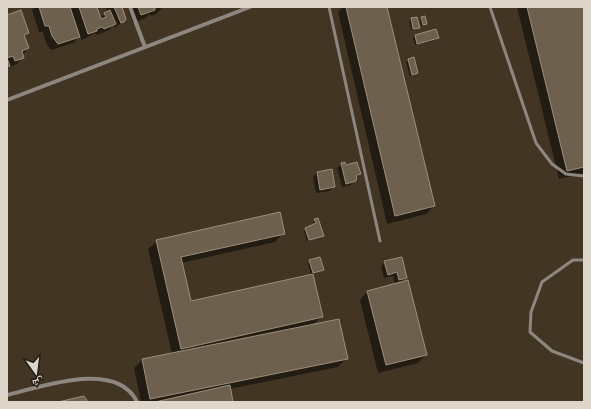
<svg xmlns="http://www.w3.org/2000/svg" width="591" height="409" font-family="Roboto,'Noto Naskh Arabic',sans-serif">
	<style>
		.shadow { fill: #0007 }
		.building { fill: #6e604e; stroke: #9e8f7b }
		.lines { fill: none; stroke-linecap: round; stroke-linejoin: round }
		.service { stroke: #8e877f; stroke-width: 3 }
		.minor { stroke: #8e877f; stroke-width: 4 }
	</style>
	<rect width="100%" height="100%" fill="#423524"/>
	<!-- shadow -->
	<g class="shadow">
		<path d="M35,7H102L96,10L100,18L108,12L105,7H121L125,19L115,28L113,25L109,30L97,35L95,33L82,40L80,36L73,43L51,50L46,43L43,32H39L32,10Z"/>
		<path d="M127,7H163L156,14L151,16L149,14L146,18L133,23Z"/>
		<path d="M343,7H386L434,206L426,214L387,224L338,12Z"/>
		<path d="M517,7H584V173L559,179Z"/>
		<path d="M7,16L28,32L24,37L28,48L17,64L7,68Z"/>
		<path d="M422,17L426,23L421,26L420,19Z"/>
		<path d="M411,19L418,27L417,29L411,30L409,21Z"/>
		<path d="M436,30L438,38L436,40L415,45L413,38L415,36Z"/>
		<path d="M413,59L417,73L410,76L406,62Z"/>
		<path d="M344,163L345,166L360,174L351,185L342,187L337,168Z"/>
		<path d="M317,173L334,187L329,191L316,193L313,177Z"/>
		<path d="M315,220L322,235L307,241L304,231L314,225L313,222Z"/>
		<path d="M283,233L275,242L181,263L190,302L311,275L308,263L310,261L323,270L312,274L322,316L313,325L346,359L338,367L229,389L232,402H141L134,368L142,360L172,354L148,249L157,241Z"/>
		<path d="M385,262L406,278L400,283L426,355L418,363L378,373L360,300L368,291L395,285L393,276L384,278L381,266Z"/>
	</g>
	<!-- building -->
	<g class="building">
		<path d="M39,7H70L80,37L58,44L52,36L49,26H45Z"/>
		<path d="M79,7H97L101,19L106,17L104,13L110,10L116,24L104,29L102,27L97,29V31L88,34Z"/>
		<path d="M114,7H122L126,19L124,22L121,23Z"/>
		<path d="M138,7H155V10L141,15Z"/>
		<path d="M346,7H387L435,206L395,216Z"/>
		<path d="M527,7H584V167L567,171Z"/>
		<path d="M21,10L29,33L24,35L29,48L22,51L24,58L15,61L13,56L7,58L10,66L7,67V15Z"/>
		<path d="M425,16L427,24L423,25L421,17Z"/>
		<path d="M417,17L420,28L413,29L411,18Z"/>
		<path d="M436,29L439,38L417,44L415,35Z"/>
		<path d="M414,57L418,73L412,75L408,59Z"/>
		<path d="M345,162L346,165L357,162L361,174L357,175L356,181L346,184L341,163Z"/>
		<path d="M332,169L335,187L320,190L317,172Z"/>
		<path d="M280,212L285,234L181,257L191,301L313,274L323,317L181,349L156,240Z"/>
		<path d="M318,218L324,236L309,240L305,228L316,223L314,219Z"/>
		<path d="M320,257L324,270L313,273L309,260Z"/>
		<path d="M402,257L407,278L399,280L397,272L388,275L384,261Z"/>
		<path d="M408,280L427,355L386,365L367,291Z"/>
		<path d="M339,319L348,359L150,399L142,359Z"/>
		<path d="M230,385L233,402H155Z"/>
		<path d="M84,396L88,402H58Z"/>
	</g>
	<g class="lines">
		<!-- service -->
		<g class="service">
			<path d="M329,7L380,241"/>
			<path d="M490,7L536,143L552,164L566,174L584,176"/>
			<path d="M584,260H573L542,282L531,312L530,332L552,351L584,363"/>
		</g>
		<!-- minor -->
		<g class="minor">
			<path d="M130,7L145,47"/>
			<path d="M7,100L250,7"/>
			<path d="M7,395C41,387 117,359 137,402"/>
		</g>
	</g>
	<!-- border -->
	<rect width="591" height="409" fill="none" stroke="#ded5cb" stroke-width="16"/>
	<!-- north arrow -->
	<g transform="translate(36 373) rotate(166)" stroke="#241e16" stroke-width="3" paint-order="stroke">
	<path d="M0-3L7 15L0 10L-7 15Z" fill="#ded5cb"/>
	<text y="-6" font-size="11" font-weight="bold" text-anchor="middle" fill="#ded5cb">ش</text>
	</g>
</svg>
